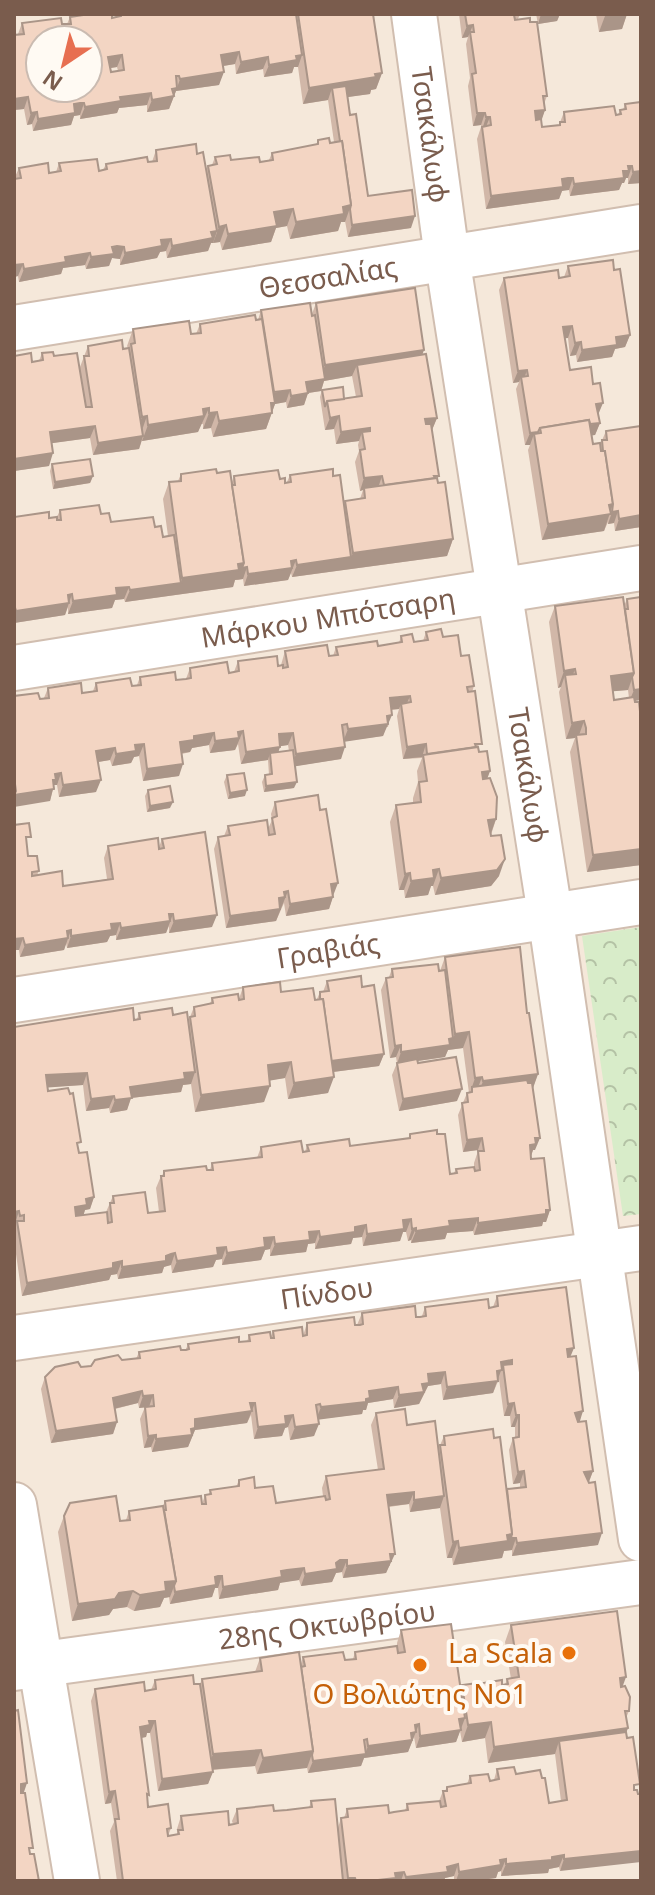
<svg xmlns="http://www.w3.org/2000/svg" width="655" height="1895" font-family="'Noto Sans',sans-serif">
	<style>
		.residential { fill: #f5e8da; fill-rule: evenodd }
		.forest { fill: url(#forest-crowns) }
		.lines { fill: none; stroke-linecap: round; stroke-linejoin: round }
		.minor-casing { stroke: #d1beb0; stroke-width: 48 }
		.minor { stroke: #fff; stroke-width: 44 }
		.wall { fill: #d1b7a8; fill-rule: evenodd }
		.shaded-wall { fill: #aa9588 }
		.building { fill: #f3d5c3; stroke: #aa9588; stroke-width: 2; fill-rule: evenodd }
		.food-dot { fill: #e8710a; stroke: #fffaf3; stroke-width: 3 }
		.labels { text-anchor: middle; stroke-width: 8; stroke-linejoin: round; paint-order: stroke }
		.street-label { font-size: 28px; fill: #7a5c4d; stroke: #fffaf3 }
		.food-label { font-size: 28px; fill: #c56008; stroke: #fffaf3; text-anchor: end }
	</style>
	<defs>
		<pattern id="forest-crowns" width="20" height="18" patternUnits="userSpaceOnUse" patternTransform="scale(2)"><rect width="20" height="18" fill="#d8ecc9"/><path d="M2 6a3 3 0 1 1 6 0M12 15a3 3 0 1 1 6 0" fill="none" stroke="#b4c2a5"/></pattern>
	</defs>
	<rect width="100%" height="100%" fill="#fdf6ec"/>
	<!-- residential -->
	<path class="residential" d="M14,14H641V1881H14ZM40,40H88V88H40Z"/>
	<!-- forest -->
	<path class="forest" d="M641,927V1214L623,1216L582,936Z"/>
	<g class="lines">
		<defs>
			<g id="minor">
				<path id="s1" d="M414,14L447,257L550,914L641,1539"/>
				<path id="s2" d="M14,328L641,227"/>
				<path id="s3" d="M14,668L641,568"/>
				<path id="s4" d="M14,1000L641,902"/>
				<path id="s5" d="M14,1338L641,1248"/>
				<path d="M14,1505L77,1881"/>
				<path id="s6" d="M14,1668L641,1582"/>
			</g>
		</defs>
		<!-- minor casing -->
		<use href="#minor" class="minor-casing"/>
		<!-- minor -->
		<use href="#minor" class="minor"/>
	</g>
	<!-- wall -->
	<g class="wall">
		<path d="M116,14H373L382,73L376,89L371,90L370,94L347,97L350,115L368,196L411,228L348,237L345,221L341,222L338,231L290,239L287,226L276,228L271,242L222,250L220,242L211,243L208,251L167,258L166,251L160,252L157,258L120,265V259L112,258L109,266L86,269L85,265L63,268L61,274L19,282L18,276L14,277V179L19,168L49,173L56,172L59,163L99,171L103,170L106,164L152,162L156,150L197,154L206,170L208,166L212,165L215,157L231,160L260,162L269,160L272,153L316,145L318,140L330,143L334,142L328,100L303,104L298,67H294L292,73L264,77L263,69L236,74L235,64L223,66L219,85L176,91L169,109L147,112V105L119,108L117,113L80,119V115L74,116L71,125L33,131L32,124L27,125L24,109L14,110V35L18,34L22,23L62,24H67L70,17L112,18H115ZM117,67L118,71L111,72L110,68Z"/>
		<path d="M459,14H520L518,19L530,22L547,96L544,104L545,110L541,120L542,127L559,125L564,112L618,115L620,110H623L625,104L641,102V183L628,184V178H626L624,183H622L619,190L570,196L569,190H563L562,191L559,199L486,209L477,139L481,127V125L473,126L468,86L470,78L466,44L468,37L462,38Z"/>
		<path d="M536,14H560L557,21L538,24Z"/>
		<path d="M596,14H627L622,29L599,32Z"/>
		<path d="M568,266L614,270L630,335L625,347L615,349L612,357L577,362L576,355L570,356L568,338H565L570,370L598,414L600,423L595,435H592L593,444L600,445L606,431L641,426V527L615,531L614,523L608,524V522L604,531L542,540L528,450L530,445H525L516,389L519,382L513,383L499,290L504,278L564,277Z"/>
		<path d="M316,303L422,354L437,418L432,430L439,476L437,480L453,539L447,556L292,577L291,573L288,580L244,586L243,579L238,580H235L233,587L125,602L124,599L115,600L112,608L68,614V607L65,615L14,623V517L49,518L57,517L60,510L101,514L111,522L155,527L163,537L168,536L163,499L169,482L178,481L181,474L217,473L232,482L234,476L280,479L285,483L287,482L290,475L333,476L344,505L345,501L360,499L363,490L360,491L355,462L359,451L358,445L359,441L336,444L334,429L325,430L320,397L322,390L344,399L356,397L352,376L324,381L321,391L308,393L304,405L287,408L286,402L275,404L266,429L213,437L211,428L203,429V424H201L198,432L142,441V440L139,449L93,455L90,438L52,443L49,466L14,471V356L32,362L39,361L42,353L54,356L80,367L88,346L128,348L127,346L133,329L191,334H196L200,324L258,320L261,310L312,314Z"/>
		<path d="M52,464L93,476L90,483L53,489L50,471Z"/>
		<path d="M627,599L635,701L641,865L587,872L570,752L575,738L566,739L559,692L561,687L558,688L549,622L555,606H624ZM628,690L629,698L614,700L613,691Z"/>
		<path d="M426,632L443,637L461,656L474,686L472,692L479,752L490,771L487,779L496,819L491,835L499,876L491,886L435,895L433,886H431L428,895L405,898L404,890H399L390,822L396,805L413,803V798L418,782L417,771L422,758L403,759L397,716L399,709L391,710L388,727H386L383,736L344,741L341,759L295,766L294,788L264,792L262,782L265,775H269L268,760L241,764L238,744L235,750L210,753L209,745L192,748L190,752L182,754L179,776L143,781L139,756L134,757L131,763L112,766L110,760L98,762L96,792L59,797L57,785H54L50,801L40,699L44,698L48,688L82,693L93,691L96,683L132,686L137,685L140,677L176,680L186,679L190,668L229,673L234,672L238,661L281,665L285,651L329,656H333L336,647L378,646L399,643L401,636L414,642L423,641ZM288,745L289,751L278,752L280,746Z"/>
		<path d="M227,775L245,796L228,799L224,782Z"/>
		<path d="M148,790L170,808L147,812L145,796Z"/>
		<path d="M275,802L333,896L329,909L286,916L284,903L276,921L226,928L214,849L218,837L224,836L228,826L268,829L272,820L271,814Z"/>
		<path d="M14,825L27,847L28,856L39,871L37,875L63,886L107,879L104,858L108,846L159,847L162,839L212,927L169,933V926L166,933L116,940V935L110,936L107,942L67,948L66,943L64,950L20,957L19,950H14Z"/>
		<path d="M445,957L527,1013L538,1074L533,1087L535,1150H533L531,1156L550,1210L546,1222H543L542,1226L474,1235L473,1231L447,1233L445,1239L411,1243V1240L408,1241L406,1232H403L400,1241L363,1246L362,1237L353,1238L351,1244L315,1249V1243L308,1244L306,1252L270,1256V1249L265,1250L261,1260L222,1265V1259L216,1260L213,1267L172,1273L171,1265L166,1266L164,1267L162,1273L118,1279L117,1274L111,1275L109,1280L22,1296L14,1240L15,1227L14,1224V1027L134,1020L137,1019L139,1013L173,1015L188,1022L194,1007L210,1004L212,998L239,999L243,987L281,992L315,1000L317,999L320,992H323L327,981L362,987L384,1054L379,1066L333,1072L328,1093L288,1099L285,1078L270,1080L264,1102L195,1112L191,1084L183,1085L181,1092L131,1098L127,1110L110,1113L109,1108L86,1111L83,1085L47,1087L48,1091L78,1149L94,1197L90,1209L85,1210L83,1215L106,1212L113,1196L148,1213L159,1212L156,1188L161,1176H162L164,1171L210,1170L212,1163L257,1158L261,1147L303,1152H305L307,1145L350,1146L408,1139L410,1134H437L450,1174L454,1173L456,1169L474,1167V1163L478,1151V1150L463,1152L458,1115L467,1093H469L463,1048L448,1050L445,1057L418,1061V1063L457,1101L399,1111L392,1075L397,1063L396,1057L390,1058L381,990L386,978L389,977L392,969L440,971Z"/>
		<path d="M497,1296L571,1357L579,1422L593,1471L589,1482L598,1545L512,1556V1550L504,1551L502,1558L453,1565L452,1558H447L440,1508L410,1512L409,1504L389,1507L390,1566H389L386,1573L343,1578L342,1572L336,1573L332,1582L301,1586L299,1580L282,1582L280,1583L278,1590L219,1599L218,1588H215L212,1597L170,1604L169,1597L164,1598L160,1607L134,1611L127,1607L113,1609L109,1615L72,1621L58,1532L64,1516L120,1521L126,1520L129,1511L163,1506L165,1501L202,1504L205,1495H209L210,1490L236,1487L239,1480L255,1488L276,1503L323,1496L322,1488L326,1476L378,1470L371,1425L376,1413L407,1425L438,1450L444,1436L494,1438L507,1489L520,1487V1483L513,1484L509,1450L513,1438H515V1427H511L510,1416H504L499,1379L493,1393L443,1400L441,1384L428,1386L419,1404L394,1408L393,1399L368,1403L366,1410H363L362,1414L318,1419L314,1436L290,1440L288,1427L285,1428L282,1436L254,1439L251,1415L247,1423L195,1430L188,1447L152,1452L151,1447L144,1448L140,1419L145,1407L139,1408L138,1403L115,1409L117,1422L113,1434L51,1443L41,1389L45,1377L81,1367L136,1359L139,1352L186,1349L188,1344L247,1342L249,1335L271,1337L273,1331L303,1336L307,1323L357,1325L362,1313L416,1317L422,1316L425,1307H493Z"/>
		<path d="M511,1625L623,1686L629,1711L626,1718L628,1728L626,1732L560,1871L559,1867L549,1869L548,1873L501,1876V1871L498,1872L496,1878L473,1881H454V1876L445,1878L444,1881H117L110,1831L114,1822L111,1803L105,1804L91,1701L95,1689L151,1690L155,1680L200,1684L202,1679L255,1672L260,1658L301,1664L303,1657L345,1660L353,1659L355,1652L398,1653L397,1643L401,1630L460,1689L462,1685L481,1688L483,1683L505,1685L507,1679H511L505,1642ZM460,1731L462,1742L485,1738L488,1763L555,1754L561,1801L549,1803L542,1778L497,1769L494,1780L490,1781L470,1776L467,1784L447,1787L445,1791H443L439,1801L407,1804L405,1811L389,1813L347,1809L344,1818H341L338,1828L311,1801L309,1808L274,1811L237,1809L232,1821L233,1824L181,1816L177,1829V1835L168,1836L171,1828L148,1807L141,1738L146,1737L147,1733H150L158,1791L208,1784L213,1770L255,1766L257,1774L307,1767L308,1773L361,1766L364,1758L408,1752L414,1737L416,1748L456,1742Z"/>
	</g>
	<!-- shaded-wall -->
	<g class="shaded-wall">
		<path d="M541,14H560L557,21L538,24Z"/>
		<path d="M617,14H627L622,29L599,32L605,16Z"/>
		<path d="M473,25L468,37L462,38L467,26Z"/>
		<path d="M239,52L235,64L217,67L221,55Z"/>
		<path d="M122,55L117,67L104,69L108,57Z"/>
		<path d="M302,55L298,67H294L292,73L264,77L269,65Z"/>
		<path d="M268,57L263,69L236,74L241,62Z"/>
		<path d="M224,72L219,85L176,91L169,109L147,112L152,100L177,88L180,79Z"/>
		<path d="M382,73L376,89L371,90L370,94L334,99L332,88L328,100L303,104L309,88Z"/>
		<path d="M151,93L147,105L119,108L117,113L80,119L85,107L120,97Z"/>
		<path d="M28,97L24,109L14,110V99Z"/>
		<path d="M84,103L80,115L74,116L71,125L33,131L38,119L74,104Z"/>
		<path d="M545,110L541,122L531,123L535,111Z"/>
		<path d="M37,112L32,124L27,125L31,113Z"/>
		<path d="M477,113H485L481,125L473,126Z"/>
		<path d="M486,117H490L485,129L482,130Z"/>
		<path d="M628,166H632L628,178H626L624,183H622L619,190L570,196L574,184L623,171Z"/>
		<path d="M641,171V183L628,184L633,172Z"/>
		<path d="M573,178L569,190L562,191L559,199L486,209L491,196L562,179Z"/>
		<path d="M351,205L345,222H341L338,231L290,239L296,222L343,207Z"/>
		<path d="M293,209L287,226L276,228L271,242L222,250L228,234L274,212Z"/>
		<path d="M415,216L411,228L348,237L352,225Z"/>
		<path d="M226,225L220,242L213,243L219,227Z"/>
		<path d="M217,231L213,243H211L208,251L167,258L172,246L211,232Z"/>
		<path d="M171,239L166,251L160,252L157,258L120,265L125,253L161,240Z"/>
		<path d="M117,246L124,247L120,259L112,258L109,266L86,269L91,257Z"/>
		<path d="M90,253L85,265L63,268L61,274L19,282L24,269L65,257Z"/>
		<path d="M23,264L18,276L14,277V265Z"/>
		<path d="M572,326L568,338L559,339L563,327Z"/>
		<path d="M630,335L625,347L615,349L612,357L577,362L582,350L616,337Z"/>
		<path d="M581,342L576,355L570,356L575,343Z"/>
		<path d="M424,350L418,367L357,365L352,376L324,381L321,391L308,393L304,405L287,408L291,396L306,382L320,380L325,365Z"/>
		<path d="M527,370L523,382L521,377L519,382L513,383L518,371Z"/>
		<path d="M290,390L286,402L275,404L266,429L213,437L219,421L272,393Z"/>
		<path d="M603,403L598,415L596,404Z"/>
		<path d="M209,408L198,432L142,441L148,425Z"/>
		<path d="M217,412L211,428L203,429L209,413Z"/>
		<path d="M147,416L141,433H136L142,417Z"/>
		<path d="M339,416L334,429L325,430L330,418Z"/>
		<path d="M437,418L432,430L421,431L425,419Z"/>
		<path d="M600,423L595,435L537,444L541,433Z"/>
		<path d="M95,426L90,438L46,444L50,432Z"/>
		<path d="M370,428L365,440L362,432L359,441L336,444L341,432Z"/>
		<path d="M538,432L534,434L530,445H525L530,433Z"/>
		<path d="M143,436L139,449L93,455L98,443Z"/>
		<path d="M53,453L49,466L14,471V459Z"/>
		<path d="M93,476L90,483L53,489L55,482Z"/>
		<path d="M382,476L378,488H364L363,490L360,491L364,478Z"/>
		<path d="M613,504L604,531L542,540L548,524Z"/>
		<path d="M618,511L614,523L608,524L612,512Z"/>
		<path d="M641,515V527L615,531L619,519Z"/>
		<path d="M453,539L447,556L292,577L297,565L351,557L353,553Z"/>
		<path d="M296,560L288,580L244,586L248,574L291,561Z"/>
		<path d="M244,563L247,567L243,579L235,580L233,587L125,602L130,590L181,583L182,578Z"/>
		<path d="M129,587L124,599L115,600L112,608L68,614L73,601L116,588Z"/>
		<path d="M72,594L65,615L14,623V616L16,611Z"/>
		<path d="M575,669L569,686L565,675L561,687L558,688L564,671Z"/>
		<path d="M634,673L628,690L605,692L611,676Z"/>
		<path d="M641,689V700L629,702L634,690Z"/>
		<path d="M410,696L405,708L401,704L399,709L385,710L390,698Z"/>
		<path d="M392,715L383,736L343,742L348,729Z"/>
		<path d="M584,721L578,738L576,735L575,738L566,739L572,723Z"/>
		<path d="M243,731L235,750L210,753L215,741Z"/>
		<path d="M214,733L209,745L192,748L190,752L175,754L180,742L194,736Z"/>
		<path d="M293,733L288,745L275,747L279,734Z"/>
		<path d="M144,744L139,756L134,757L131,763L112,766L116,754L135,745Z"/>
		<path d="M426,744L422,757L403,759L407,747Z"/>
		<path d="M280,747L276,759L270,753L268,760L241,764L246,752Z"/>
		<path d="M345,747L341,759L291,767L296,754Z"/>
		<path d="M115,748L110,760L92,763L96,751Z"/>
		<path d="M183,764L179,776L143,781L147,769Z"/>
		<path d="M490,771L484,787L482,772Z"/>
		<path d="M61,773L57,785H54L50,801L14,807V791L55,774Z"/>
		<path d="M101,780L96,792L59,797L63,785Z"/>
		<path d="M297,782L294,788L264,792L266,786Z"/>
		<path d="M247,790L245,796L228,799L230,793Z"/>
		<path d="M173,802L170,808L147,812L150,806Z"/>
		<path d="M496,819L490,836L488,820Z"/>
		<path d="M641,849V865L587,872L593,855Z"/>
		<path d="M505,859L499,876L491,886L435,895L441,878Z"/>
		<path d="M439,869L433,886H431L428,895L405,898L411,881L433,870Z"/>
		<path d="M410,873L404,890H399L405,874Z"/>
		<path d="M338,883L333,896L331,884Z"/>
		<path d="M288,891L276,921L226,928L230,916L279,898L284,892Z"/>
		<path d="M333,897L329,909L286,916L290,904Z"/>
		<path d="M173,914L166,933L116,940L121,928Z"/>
		<path d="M217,915L212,927L169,933L174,921Z"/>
		<path d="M120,923L116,935L110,936L107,942L67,948L71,936L111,924Z"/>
		<path d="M71,930L64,950L20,957L25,945Z"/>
		<path d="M23,938L19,950H14V939Z"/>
		<path d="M469,1032L463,1048L448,1050L445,1057L397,1064L401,1052L453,1038L455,1034Z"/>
		<path d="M401,1045L396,1057L390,1058L395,1046Z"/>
		<path d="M384,1054L379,1066L325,1073L329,1061Z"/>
		<path d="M291,1062L285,1078L262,1082L268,1065Z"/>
		<path d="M195,1072L191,1084L183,1085L181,1092L131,1098L127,1110L110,1113L115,1100L130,1087L184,1073Z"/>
		<path d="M87,1073L83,1085L41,1088L46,1075Z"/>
		<path d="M538,1074L532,1091L477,1098L483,1081Z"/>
		<path d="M334,1077L328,1093L288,1099L294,1083Z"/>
		<path d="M482,1077L476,1093L472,1087L475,1078Z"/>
		<path d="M270,1086L264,1102L195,1112L201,1095Z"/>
		<path d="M462,1089L457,1101L399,1111L403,1099Z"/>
		<path d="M114,1096L109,1108L86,1111L91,1099Z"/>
		<path d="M482,1138L478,1150L463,1152L467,1140Z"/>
		<path d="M535,1138H540L535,1150H533L531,1156L525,1157L530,1145Z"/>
		<path d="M94,1197L90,1209L85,1210L83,1217L71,1219L75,1207L86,1199Z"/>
		<path d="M550,1210L546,1222H543L542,1226L474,1235L478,1223Z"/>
		<path d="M19,1211L15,1224H14V1212Z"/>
		<path d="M478,1218L473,1231L447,1233L445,1239L411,1243L416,1231L449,1221Z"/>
		<path d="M411,1219L406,1232H403L400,1241L363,1246L367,1234L403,1220Z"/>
		<path d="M366,1225L362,1237L353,1238L351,1244L315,1249L320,1237L355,1227Z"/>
		<path d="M416,1228L411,1240L408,1241L412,1229Z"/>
		<path d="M319,1231L315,1243L308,1244L306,1252L270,1256L275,1244L309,1232Z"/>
		<path d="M274,1237L270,1249L265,1250L261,1260L222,1265L227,1253L264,1238Z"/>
		<path d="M226,1247L222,1259L216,1260L213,1267L172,1273L177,1261L217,1248Z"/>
		<path d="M175,1253L171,1265L164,1267L162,1273L118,1279L122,1267Z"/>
		<path d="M122,1261L117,1274L111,1275L109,1280L22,1296L27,1283Z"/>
		<path d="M574,1348L569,1360L562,1361L567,1349Z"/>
		<path d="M512,1360L507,1373L503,1365L493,1393L443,1400L447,1387L501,1362Z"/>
		<path d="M445,1372L441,1384L428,1386L419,1404L394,1408L399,1395L422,1384L428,1374Z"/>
		<path d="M398,1387L393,1399L368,1403L366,1410H363L362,1414L316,1420L321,1407L369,1391Z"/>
		<path d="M142,1391L138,1403L109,1410L113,1398Z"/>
		<path d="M153,1395L149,1407L139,1408L143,1396Z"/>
		<path d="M250,1403H255L247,1423L195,1430L188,1447L152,1452L156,1439L195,1419Z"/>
		<path d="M514,1403L510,1416H504L508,1404Z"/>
		<path d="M583,1411L579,1424L575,1413Z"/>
		<path d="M293,1415L288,1427L285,1428L282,1436L254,1439L258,1427L285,1416Z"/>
		<path d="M516,1415H519L515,1427H511Z"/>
		<path d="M117,1422L113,1434L51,1443L56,1431Z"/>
		<path d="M319,1424L314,1436L290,1440L295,1427Z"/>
		<path d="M156,1435L151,1447L144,1448L148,1436Z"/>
		<path d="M524,1471L520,1483L513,1484L518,1472Z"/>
		<path d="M593,1471L588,1484L584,1472Z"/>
		<path d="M414,1492L409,1504L383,1507L387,1495Z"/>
		<path d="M444,1496L440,1508L410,1512L414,1500Z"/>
		<path d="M602,1533L598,1545L512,1556L517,1543Z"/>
		<path d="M512,1534L516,1538L512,1550L504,1551L502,1558L453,1565L459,1548Z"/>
		<path d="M458,1541L452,1558H447L453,1542Z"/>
		<path d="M390,1554H395L386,1573L343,1578L347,1566Z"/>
		<path d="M340,1560H347L342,1572L336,1573L332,1582L301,1586L305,1574Z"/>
		<path d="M304,1568L299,1580L280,1583L278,1590L219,1599L223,1587L281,1571Z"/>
		<path d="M222,1576L218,1588H215L212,1597L170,1604L175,1592L215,1577Z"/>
		<path d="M176,1581L170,1597L164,1598L160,1607L134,1611L140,1595L165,1582Z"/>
		<path d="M133,1591L127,1607L113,1609L109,1615L72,1621L78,1604L119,1593Z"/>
		<path d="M626,1677L620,1694V1678Z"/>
		<path d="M465,1718L456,1742L416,1748L420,1736L459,1719Z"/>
		<path d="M149,1721H155L150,1733H147L146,1737L135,1739L140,1727Z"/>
		<path d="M491,1722L485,1738L462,1742L468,1725Z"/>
		<path d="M419,1724L408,1752L364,1758L361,1766L308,1773L313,1761L365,1754L368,1746Z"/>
		<path d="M628,1728L622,1744L559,1741L555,1754L488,1763L494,1747Z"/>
		<path d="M261,1750L255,1766L207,1770L213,1754Z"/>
		<path d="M313,1751L307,1768L257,1774L263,1758Z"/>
		<path d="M213,1772L208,1784L158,1791L162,1779Z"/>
		<path d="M27,1783L23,1795L16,1796L21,1784Z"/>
		<path d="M115,1791L111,1803L105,1804L109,1792Z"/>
		<path d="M641,1851V1862L560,1871L564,1859Z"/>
		<path d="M564,1855L559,1867L549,1869L548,1873L501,1876L506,1864Z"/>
		<path d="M506,1859L501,1871L498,1872L496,1878L473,1881H456L459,1872Z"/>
		<path d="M458,1864L454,1876L445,1878L444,1881H404L406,1877Z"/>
		<path d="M404,1872L401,1881H369L395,1873Z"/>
	</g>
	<!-- building -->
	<g class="building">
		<path d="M90,14H112V18L121,16V14H296L302,55L296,56L297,60L269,65L268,57L241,62L239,52L221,55L224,72L180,79L179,76H176L177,88L172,89L174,96L152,100L151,93L120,97L121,101L85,107L84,103H80L74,104L75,113L38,119L37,112L31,113L28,97L14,99V35L24,34L22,23L61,18L62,24H71L70,17ZM40,40H88V88H40ZM122,55L124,70L111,72L108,57Z"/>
		<path d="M298,14H373L382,73L375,74L376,77L309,88Z"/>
		<path d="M465,14H520L514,15L515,20L530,18V22H537L547,96H543L545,110L535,111L536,120L541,119L542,127L560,125V122H565L564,112L614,106L616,115L621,114L620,110L626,109L625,104L641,102V171L633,172L632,166H628L629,171H623L624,178L574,184L573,178H568L562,179L563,187L491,196L482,127L491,125L490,117H486L485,113H477L472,74L476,73L470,32H474L473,25L467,26Z"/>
		<path d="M346,86L350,115L356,114L368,196L412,190L415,216L352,225L350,209L351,205L342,141H340L332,88Z"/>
		<path d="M329,138L330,143L342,141L351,205L343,207L344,214L296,222L293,209L274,212L277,226L228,234L226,225L219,227L208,166L217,164L215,157L230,155L231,160L259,157L260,162L273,160L272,153L318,144V140Z"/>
		<path d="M196,144L197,154L203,152L217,231L211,232L213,238L172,246L171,239L161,240L162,246L125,253L124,247L117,246L112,247L114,254L91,257L90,253L65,257L66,262L24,269L23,264L14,265V179L21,178L19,168L48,163L49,173L61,171L59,163L97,159L99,171L107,169L106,164L147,157L148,162L157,161L156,150Z"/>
		<path d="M613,260L614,270L620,269L630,335L616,337L617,345L582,350L581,342L575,343L572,326L563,327L570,370L591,367L593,384L600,383L603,403L596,404L600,423L590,424L589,420L540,428L538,432L530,433L521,377L528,376L527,370L518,371L504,278L558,270L559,278L570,276L568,266Z"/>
		<path d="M415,288L424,350L325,365L316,303Z"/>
		<path d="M310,303L312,316L315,315L325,379L306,382L308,393L291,396L290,390L274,392L261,310Z"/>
		<path d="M255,315L256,320L262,319L275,403H271L272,413L219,421L217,412L209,413V408L203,409L204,416L148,425L147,416L142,417L131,344L135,343L133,329L189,321L191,334L201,333L200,324Z"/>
		<path d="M122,340L123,349L129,348L143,436L98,443L95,426L50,432L53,453L14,459V356L31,353L32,362L43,360L42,353L53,352L54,356L77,353L86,407H92L84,356H89L88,346Z"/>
		<path d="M426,354L437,418L425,419L426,424H431L439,476H434L435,478L384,485L382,476L364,478L360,450L365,449L362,432L370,431V428L341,432L339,416L330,418L327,401L362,396L357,365Z"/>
		<path d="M343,387L344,399L327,401L325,407L322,390Z"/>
		<path d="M589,420L593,444L600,443L601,451H605L613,504L609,505L611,514L548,524L534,434L541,433L540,428Z"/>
		<path d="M641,426V515L619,519L618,511L612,512L613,504L605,451H603L602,440H607L606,431Z"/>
		<path d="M90,459L93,476L55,482L52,464Z"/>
		<path d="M216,469L217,473L230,471L244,563L238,564L239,570L182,578L169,482L181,481V474Z"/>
		<path d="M333,469V476L340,475L351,557L297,565L296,560L291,561L292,568L248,574L247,567L242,568L244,563L232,485H235L234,476L278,470L280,479L285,478V483L291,482L290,475Z"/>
		<path d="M437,478L438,483L445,482L453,539L353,553L345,501L365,498L364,488Z"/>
		<path d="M99,505L101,514L109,513L111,522L153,517L155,527L161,526L163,537L174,535L181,583L130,590L129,587L116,588L117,595L73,601L72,594L68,595L69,603L16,611L14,604V517L49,512V518L57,517V520H61L60,510Z"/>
		<path d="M623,597L634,673L611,676L614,700L634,697L635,702H639L641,721V849L593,855L576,735L586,734V728L584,721L572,723L565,675L576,674L575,669L564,671L555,606Z"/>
		<path d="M641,597V689L634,690L632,677L634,673L625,609H628L627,599Z"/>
		<path d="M441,629L443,637L458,635L461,656L469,655L474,686L467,687L468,692L475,691L482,744H475L476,747L427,754L426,744L407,747L401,704L411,702L410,696L390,698L392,715L387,716L388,724L348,729L347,724L342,725L345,747L296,754L293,733L279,734L280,747L246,752L243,731L238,732L239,738L215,741L214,733L194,736V740L180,742L183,764L147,769L144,744L135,745L136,751L116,754L115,748L96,751L101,780L63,785L61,773L55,774L56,780H53L54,789L14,795L16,791L14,777V696L38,693L40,699L49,698L48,688L81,683L82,693L97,691L96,683L130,678L132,686L141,685L140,677L175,672L176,680L186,679L191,678L190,668L227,662L229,673L239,671L238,661L277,656L278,666L283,665V668L288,667L285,651L327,645L329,656L338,655L336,647L377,641L378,646L402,642L401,636L412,634L414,642L428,640L426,632Z"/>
		<path d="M478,747L479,752L487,751L490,771L482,772L483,779L490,778L497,797L496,819L488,820L491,836L501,835L505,859L497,870L441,878L439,869L433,870L434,878L411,881L410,873L405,874L396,805L421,802L419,782L427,781L423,755Z"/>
		<path d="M293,750L297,782L266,786L265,775L272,774L270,753Z"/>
		<path d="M244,773L247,790L230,793L227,775Z"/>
		<path d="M170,786L173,802L150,806L148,790Z"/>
		<path d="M318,795L320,810L326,809L338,883L331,884L333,897L290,904L288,891L284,892L285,897L279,898L280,909L230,916L218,837L230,835L228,826L267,820L269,835L275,834L272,818L277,816L275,802Z"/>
		<path d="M29,823L31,837H26L28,856H37L39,871L32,872V876L62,871L63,886L113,879L108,846L158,838L159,849L164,848L162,839L205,832L217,915L174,921L173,914H169L170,921L121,928L120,923L111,924L112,930L71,936V930L67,931L68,938L25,945L23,938L14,939V825Z"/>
		<path d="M520,947L527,1013H529L538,1074L483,1081L482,1077L475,1078L469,1032L455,1034L445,957Z"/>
		<path d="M438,964L439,971L445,970L453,1038L449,1039L450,1045L401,1052V1045L395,1046L386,978L393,977L392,969Z"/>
		<path d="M361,976L362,987L374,985L384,1054L331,1061L323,999H320V992L329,991L327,981Z"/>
		<path d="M280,982L281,992L313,988L315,1000L323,999L334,1077L294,1083L291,1062L268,1065L270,1086L201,1095L190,1017L195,1016L194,1007L213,1003L212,998L238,994L239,1000L244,999L243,987Z"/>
		<path d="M133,1008L134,1020L140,1019L139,1013L172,1008L173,1015L187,1012L195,1072L184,1073L185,1079L130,1087L132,1098L115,1100L114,1096L91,1099L87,1073L46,1075L48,1091L68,1088L70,1094L73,1093L81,1142L77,1143L79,1153L87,1152L94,1197L86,1199L87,1205L75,1207L76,1216L107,1212L108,1223L112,1222L110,1203H114L113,1196L145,1192L148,1213L165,1211L161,1176H164V1171L206,1166L207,1170H213L212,1163L262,1157L261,1147L301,1141L303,1152L309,1151L307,1145L349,1139L350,1146L410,1138V1134L437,1130V1134H445L450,1174L457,1173L456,1169L474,1167L475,1171L480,1170L478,1151H484L482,1138L467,1140L462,1103L468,1102L467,1093L472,1092V1087L527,1080L528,1083H532L540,1138H535L536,1144L530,1145L531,1159L544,1158L550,1210H546V1214L478,1223V1218L449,1221L450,1226L416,1231V1228L412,1229L411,1219L403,1220L404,1229L367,1234L366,1225L355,1227V1232L320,1237L319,1231L309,1232L310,1240L275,1244L274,1237L264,1238L265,1247L227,1253L226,1247L217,1248L218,1255L177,1261L175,1253L171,1254L166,1256V1261L122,1267V1261L113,1263V1268L27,1283L17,1221H24V1215L20,1216L19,1211L14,1212V1027Z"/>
		<path d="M456,1057L462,1089L403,1099L397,1063L417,1059L418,1063Z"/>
		<path d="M566,1287L574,1348L567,1349L568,1357L576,1356L583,1411L575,1413L578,1422L586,1421L593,1471L584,1472L589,1483L595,1482L602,1533L517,1543L516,1538H511L512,1534L507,1489L526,1487L524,1471L518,1472L513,1438L519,1437V1415H516L514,1403L508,1404L503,1365L512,1364V1360L501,1362L502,1370L497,1371L498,1381L447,1387L445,1372L428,1374L429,1383L422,1384L424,1392L399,1395L398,1387L369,1391L370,1398L366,1399V1402L321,1407L320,1404L316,1405L319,1424L295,1427L293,1415L285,1416L286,1424L258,1427L255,1403H250L252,1411L195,1419V1428L191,1429L192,1435L156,1439V1435L148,1436L145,1407L154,1406L153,1395L143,1396L142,1391L113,1398L117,1422L56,1431L45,1377L55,1367L78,1362L81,1367L91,1366L95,1360L118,1355L122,1360L140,1358L139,1352L180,1346L181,1350H186L189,1349L188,1344L239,1337V1342L250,1341L249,1335L270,1332L271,1338H274L273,1331L302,1327L303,1336L307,1335V1323L354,1317L355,1325H360L363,1324L362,1313L415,1306L416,1317H420L426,1316L425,1307L488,1299L489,1308L498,1306L497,1296Z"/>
		<path d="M405,1409L407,1425L435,1421L444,1496L414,1500V1492L387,1495L395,1554H390L391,1561L347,1566V1560H340L336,1563L337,1569L305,1574L304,1568L287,1570L281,1571L282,1577L223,1587L222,1576H218L215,1577L216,1585L175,1592L174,1586L176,1581L164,1510H166L165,1501L201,1496L202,1504H206L205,1495L211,1494L210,1490L239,1486V1480L254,1477L255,1488L273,1486L276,1503L325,1496L326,1500L330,1499L326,1476L384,1469L376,1413Z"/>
		<path d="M493,1429L494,1438L500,1437L512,1534L507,1535L508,1541L459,1548L458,1541L453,1542L440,1445H445L444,1436Z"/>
		<path d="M116,1496L120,1521L130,1520L129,1511L163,1506L176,1581L165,1582L166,1591L140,1595L133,1591L119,1593L115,1599L78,1604L64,1516L70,1503Z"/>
		<path d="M617,1611L626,1677L620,1678L621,1687L625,1686L630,1697L629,1711H625L628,1728L494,1747L491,1722L468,1725L462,1685L478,1683V1689L483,1687V1683L502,1680V1685L508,1684L507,1679L519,1677L511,1625Z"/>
		<path d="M451,1624L465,1718L459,1719L461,1730L420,1736L419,1724L415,1725L416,1732L411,1733L412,1740L368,1746L367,1739L364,1740L366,1754L313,1761L312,1755L313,1751L301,1667L305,1666L303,1657L343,1652L345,1660L356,1659L355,1652L397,1646L398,1653L405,1652L401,1630Z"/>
		<path d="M299,1652L313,1751L263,1758L261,1750L213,1754L202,1679L262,1671L260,1658Z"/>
		<path d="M193,1675L194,1684H200L213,1772L162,1779L155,1721H149L150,1725L140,1727L149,1795L147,1794L148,1807L168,1804L171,1828L167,1829L168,1836L179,1834L178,1830H183L181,1816L228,1811L229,1825L234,1824L238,1823L237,1809L273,1805L274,1811L287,1810L312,1807L311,1801L335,1799L343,1881H123L115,1819H119L118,1811L115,1791L109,1792L95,1689L144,1682L145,1691L150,1690L156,1689L155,1680Z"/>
		<path d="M18,1710L27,1783L21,1784V1793H25L33,1848H29L30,1854H34L39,1881H14V1711Z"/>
		<path d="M626,1732L627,1738L633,1737L640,1784L634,1785V1790H637L638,1794H641V1851L564,1859V1855L552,1857V1860L506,1864V1859L500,1860L501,1865L459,1872L458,1864L447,1867L448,1872L406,1877L404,1872L395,1873L396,1878L369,1881H356L355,1878H348L341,1818L348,1817L347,1809L388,1805L389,1813L394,1812L408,1810L407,1804L440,1801L441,1807L446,1806L443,1791H447V1787L471,1783L470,1776L488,1774L490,1781L499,1779L497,1769L514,1767L516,1774L540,1770L542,1778H545L549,1803L567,1800L559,1741Z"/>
	</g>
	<!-- markers -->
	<g class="food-dot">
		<circle cx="569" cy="1653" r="8"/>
		<circle cx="420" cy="1665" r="8"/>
	</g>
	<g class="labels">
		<!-- street labels -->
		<g class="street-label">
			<text dy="10" stroke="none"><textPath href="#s1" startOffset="122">Τσακάλωφ</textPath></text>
			<text dy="10" stroke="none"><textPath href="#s2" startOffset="318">Θεσσαλίας</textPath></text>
			<text dy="10" stroke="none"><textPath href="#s3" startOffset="318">Μάρκου Μπότσαρη</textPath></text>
			<text dy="10" stroke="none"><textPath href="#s1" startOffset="770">Τσακάλωφ</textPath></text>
			<text dy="10" stroke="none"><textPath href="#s4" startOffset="318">Γραβιάς</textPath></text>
			<text dy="10" stroke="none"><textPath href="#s5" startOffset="316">Πίνδου</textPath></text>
			<text dy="10" stroke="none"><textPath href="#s6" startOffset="316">28ης Οκτωβρίου</textPath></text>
		</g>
		<!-- food labels -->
		<g class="food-label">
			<text x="553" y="1663">La Scala</text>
			<text x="420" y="1704" text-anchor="middle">Ο Βολιώτης Νο1</text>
		</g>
	</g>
	<!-- border -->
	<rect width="655" height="1895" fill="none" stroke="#7a5c4d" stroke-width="32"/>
	<!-- north arrow -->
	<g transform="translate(64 64) rotate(215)"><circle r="38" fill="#fffaf3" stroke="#cabbb1" stroke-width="2"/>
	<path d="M0-6L14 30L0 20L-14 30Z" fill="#e76f51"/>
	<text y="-12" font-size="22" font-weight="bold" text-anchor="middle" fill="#7a5c4d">N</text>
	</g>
</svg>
